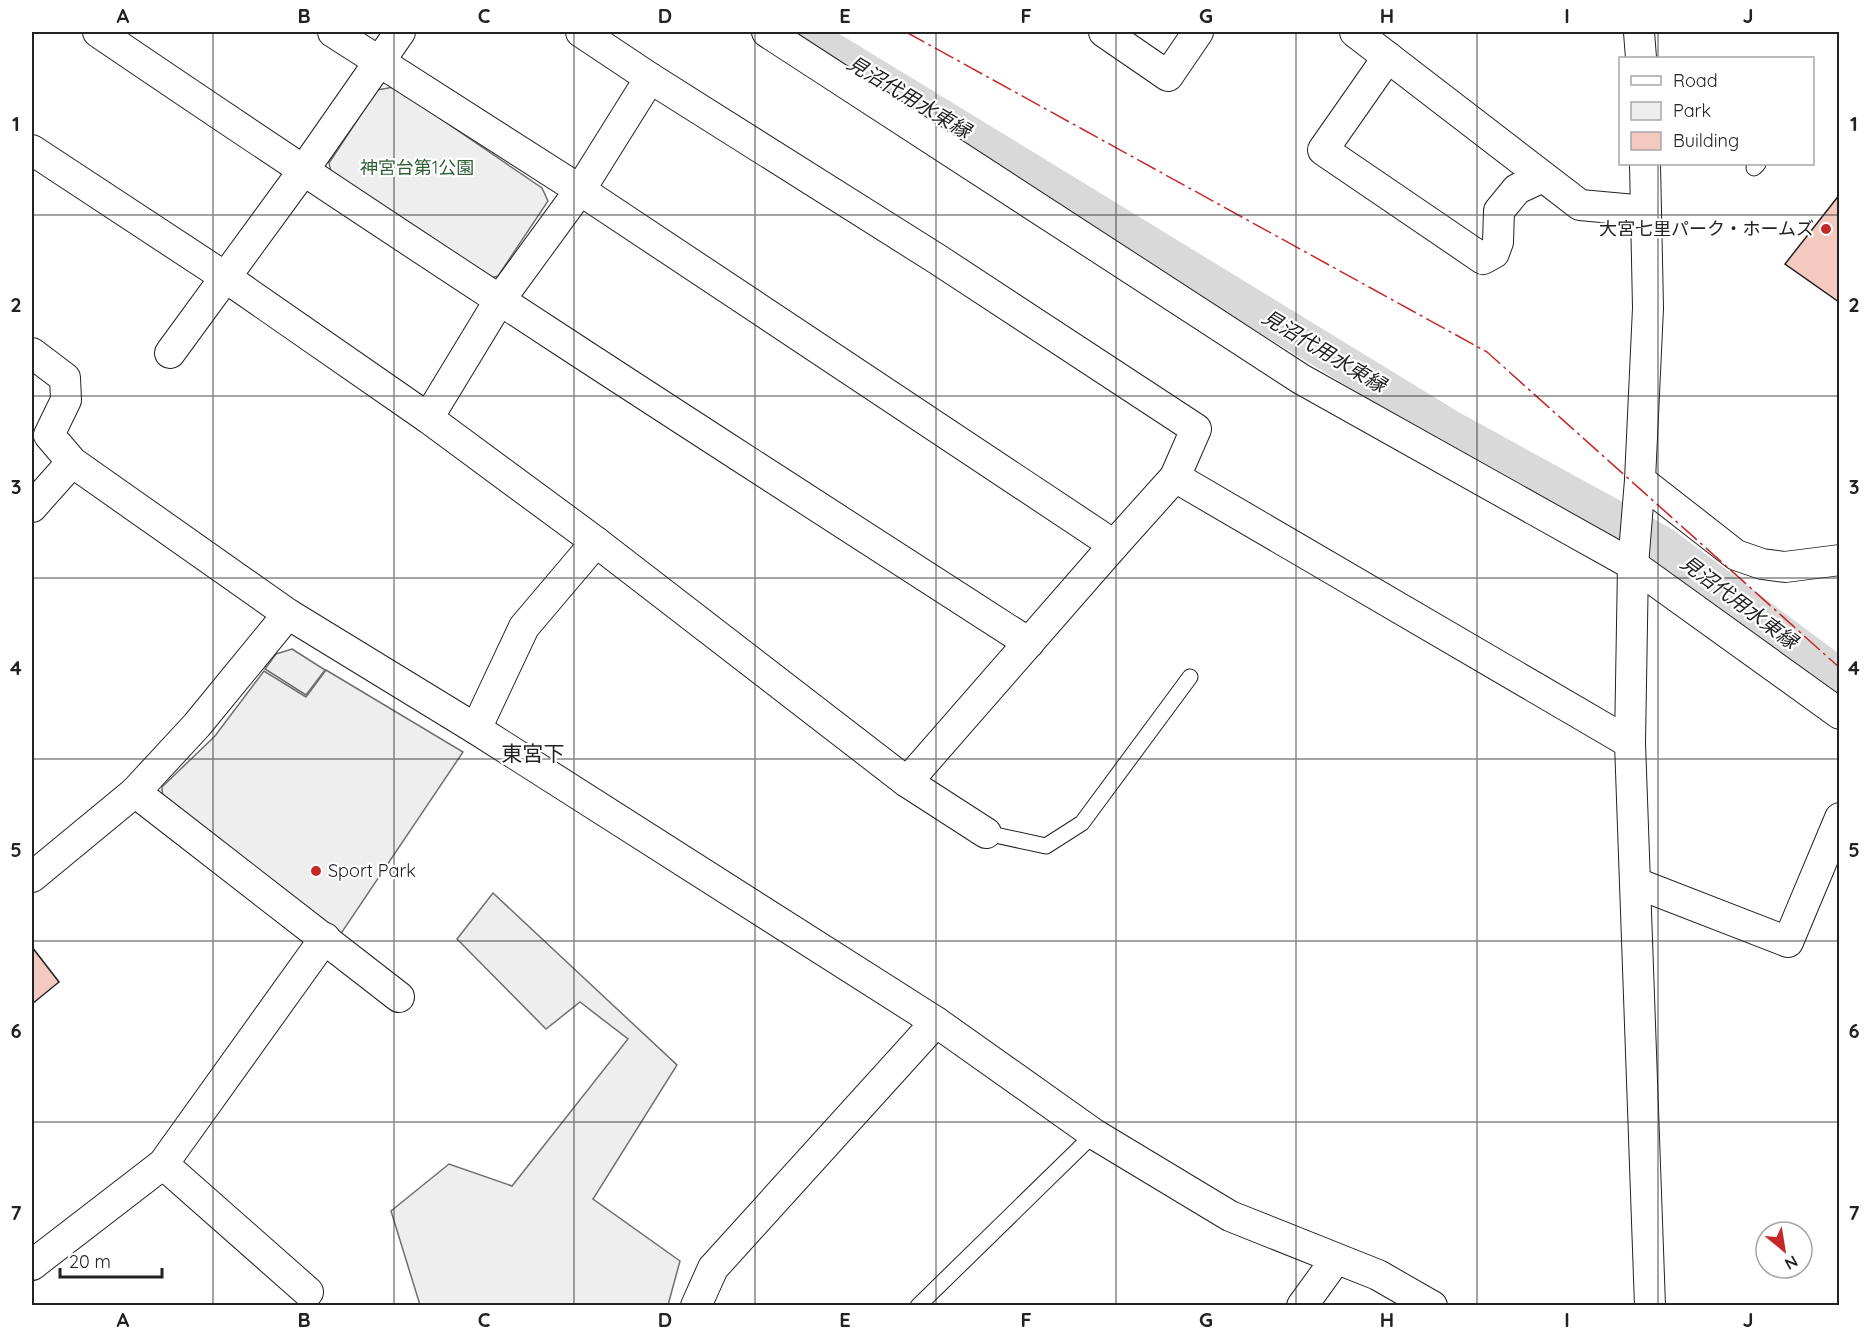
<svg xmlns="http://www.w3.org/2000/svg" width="1871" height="1337" font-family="Quicksand,'Noto Sans JP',sans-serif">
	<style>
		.green { fill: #eee; stroke: #6f6f6f; stroke-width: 1.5 }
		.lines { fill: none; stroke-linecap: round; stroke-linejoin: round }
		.canal { stroke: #d9d9d9; stroke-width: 36 }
		.building { fill: #f3c9c0; stroke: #222; stroke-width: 1.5 }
		.service-casing { stroke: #222; stroke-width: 17 }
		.minor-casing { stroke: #222; stroke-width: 32 }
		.service { stroke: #fff; stroke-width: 15 }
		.minor { stroke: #fff; stroke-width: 30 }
		.power { stroke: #c62828; stroke-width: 1.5; stroke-dasharray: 21 4.5 3 4.5; stroke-linecap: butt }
		.grid { fill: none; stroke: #222; stroke-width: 1.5; stroke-opacity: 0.55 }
		.poi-dot { fill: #c62828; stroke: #fff; stroke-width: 2 }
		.labels { text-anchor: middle; stroke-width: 4.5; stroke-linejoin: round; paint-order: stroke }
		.park-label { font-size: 18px; fill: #2f5e38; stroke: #fff }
		.poi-label { font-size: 18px; fill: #222; stroke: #fff; text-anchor: end }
		.water-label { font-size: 20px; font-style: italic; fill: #222; stroke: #fff }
		.quarter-label { font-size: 21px; fill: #222; stroke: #fff }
		.neatline { fill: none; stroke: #222; stroke-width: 2 }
		.grid-label { font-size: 20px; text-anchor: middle; font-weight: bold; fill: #222 }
	</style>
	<rect width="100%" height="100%" fill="#fff"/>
	<!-- green -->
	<g class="green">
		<path d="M394,87L542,188L548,201L498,276L486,279L332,176L329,163L377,90Z"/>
		<path d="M292,649L325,670L306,695L265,669L276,654Z"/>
		<path d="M326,670L463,752L336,941L163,801L162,787L215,736L264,671L306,697Z"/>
		<path d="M493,893L677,1065L593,1199L680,1261L668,1305H420L391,1211L449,1164L512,1186L628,1039L580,1002L546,1029L457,939Z"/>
	</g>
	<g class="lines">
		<!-- canal -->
		<path class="canal" d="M802,32L1452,429L1662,544L1840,677"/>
	</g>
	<!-- building -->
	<g class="building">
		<path d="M1840,194V302H1839L1785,264Z"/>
		<path d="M32,947L59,982L32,1004Z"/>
	</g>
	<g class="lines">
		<defs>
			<g id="service">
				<path d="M1754,168L1758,164"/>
				<path d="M986,833L1046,846L1082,823L1190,677"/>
				<path d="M918,1306L1094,1134"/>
			</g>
			<g id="minor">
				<path d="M98,32C405,241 717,442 1029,643"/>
				<path d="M333,32L580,190L1114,545"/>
				<path d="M581,32L650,78L937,259L1196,429L1175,477L1114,545L907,782"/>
				<path d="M767,32L1301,379L1633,565L1840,714"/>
				<path d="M1104,32L1168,76L1198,32"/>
				<path d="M1355,32L1580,205L1646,211"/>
				<path d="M1639,32L1641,58"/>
				<path d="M1388,57L1323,150L1483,259L1494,253L1498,242L1499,211L1517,189L1543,177"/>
				<path d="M32,150L225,277L428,418L596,542L907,782L986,833"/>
				<path d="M1645,164L1648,308L1640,480L1633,565L1630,743L1650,1306"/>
				<path d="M32,353L65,378L66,400L49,435L72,462L288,614L476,729L936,1022L1094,1134L1230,1216L1378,1275L1432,1306"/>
				<path d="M170,353L303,171L400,32"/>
				<path d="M428,418L499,301L580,190L650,78"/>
				<path d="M1175,477L1630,743"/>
				<path d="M1640,480L1736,555L1762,564L1785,567L1840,560"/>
				<path d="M32,507L72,462"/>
				<path d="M476,729L524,627L596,542"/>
				<path d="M135,792L399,997"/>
				<path d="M32,877L135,792L197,725L288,614"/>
				<path d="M1636,883L1788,942L1840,818"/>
				<path d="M163,1164L308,1292"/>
				<path d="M32,1265L163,1164L325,938"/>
				<path d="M696,1306L713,1268L936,1022"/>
				<path d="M1302,1306L1336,1259"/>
			</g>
		</defs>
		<!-- service casing -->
		<use href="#service" class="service-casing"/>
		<!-- minor casing -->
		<use href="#minor" class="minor-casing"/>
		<!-- service -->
		<use href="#service" class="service"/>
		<!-- minor -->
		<use href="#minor" class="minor"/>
		<!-- power -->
		<path class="power" d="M906,32L1487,352L1840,668"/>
	</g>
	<!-- grid -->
	<path class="grid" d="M213,32V1306M394,32V1306M574,32V1306M755,32V1306M936,32V1306M1116,32V1306M1296,32V1306M1477,32V1306M1658,32V58M1658,164V1306M32,215H1840M32,396H1840M32,578H1840M32,759H1840M32,941H1840M32,1122H1840"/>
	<!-- markers -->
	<g class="poi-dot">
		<circle cx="1826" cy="229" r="6"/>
		<circle cx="316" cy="871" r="6"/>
	</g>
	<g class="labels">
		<!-- park labels -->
		<g class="park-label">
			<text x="417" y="174">神宮台第1公園</text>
		</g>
		<!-- poi labels -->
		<g class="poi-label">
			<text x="1814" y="235">大宮七里パーク・ホームズ</text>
			<text x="328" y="877" text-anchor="start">Sport Park</text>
		</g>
		<!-- water labels -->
		<g class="water-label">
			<text transform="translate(909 97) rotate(31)" y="7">見沼代用水東縁</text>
			<text transform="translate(1324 351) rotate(31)" y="7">見沼代用水東縁</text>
			<text transform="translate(1739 602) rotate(37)" y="7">見沼代用水東縁</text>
		</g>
		<!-- quarter labels -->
		<g class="quarter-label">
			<text x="533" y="761">東宮下</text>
		</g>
	</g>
	<!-- border -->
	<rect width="1871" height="1337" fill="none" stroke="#ffffff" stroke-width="66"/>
	<!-- legend -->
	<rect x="1619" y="57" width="195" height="108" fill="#ffffff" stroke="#a7a7a7" stroke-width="1.5"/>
	<rect x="1631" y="76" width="30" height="9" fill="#ffffff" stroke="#a7a7a7" stroke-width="1.5"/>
	<text x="1673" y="87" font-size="18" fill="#222222">Road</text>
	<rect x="1631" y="102" width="30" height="18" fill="#eeeeee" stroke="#a7a7a7" stroke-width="1.5"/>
	<text x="1673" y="117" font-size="18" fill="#222222">Park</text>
	<rect x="1631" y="132" width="30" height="18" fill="#f3c9c0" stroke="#a7a7a7" stroke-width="1.5"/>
	<text x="1673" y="147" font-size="18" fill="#222222">Building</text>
	<!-- north arrow -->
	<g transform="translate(1784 1250) rotate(150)"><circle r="28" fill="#ffffff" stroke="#a7a7a7" stroke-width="1.5"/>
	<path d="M0-4.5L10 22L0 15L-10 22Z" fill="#c62828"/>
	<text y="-9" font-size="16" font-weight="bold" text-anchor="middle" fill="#222222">N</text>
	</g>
	<!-- scale -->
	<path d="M60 1268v9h102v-9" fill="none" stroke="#222222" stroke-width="3"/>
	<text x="69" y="1268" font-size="18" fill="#222222" stroke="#ffffff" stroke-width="4.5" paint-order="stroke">20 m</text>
	<rect x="33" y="33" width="1805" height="1271" class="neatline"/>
	<g class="grid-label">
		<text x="123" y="23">A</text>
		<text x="304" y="23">B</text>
		<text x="484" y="23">C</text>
		<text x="665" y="23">D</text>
		<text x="845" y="23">E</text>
		<text x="1026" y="23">F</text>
		<text x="1206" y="23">G</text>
		<text x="1387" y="23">H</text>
		<text x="1567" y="23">I</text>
		<text x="1748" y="23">J</text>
		<text x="16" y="131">1</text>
		<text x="1854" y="131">1</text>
		<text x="16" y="312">2</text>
		<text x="1854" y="312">2</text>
		<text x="16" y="494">3</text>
		<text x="1854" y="494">3</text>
		<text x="16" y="675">4</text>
		<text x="1854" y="675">4</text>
		<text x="16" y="857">5</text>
		<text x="1854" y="857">5</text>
		<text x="16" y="1038">6</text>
		<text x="1854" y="1038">6</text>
		<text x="16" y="1220">7</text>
		<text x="1854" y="1220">7</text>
		<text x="123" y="1327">A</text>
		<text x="304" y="1327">B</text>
		<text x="484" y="1327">C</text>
		<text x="665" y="1327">D</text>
		<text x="845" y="1327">E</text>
		<text x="1026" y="1327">F</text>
		<text x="1206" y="1327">G</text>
		<text x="1387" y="1327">H</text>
		<text x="1567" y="1327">I</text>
		<text x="1748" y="1327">J</text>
	</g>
</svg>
